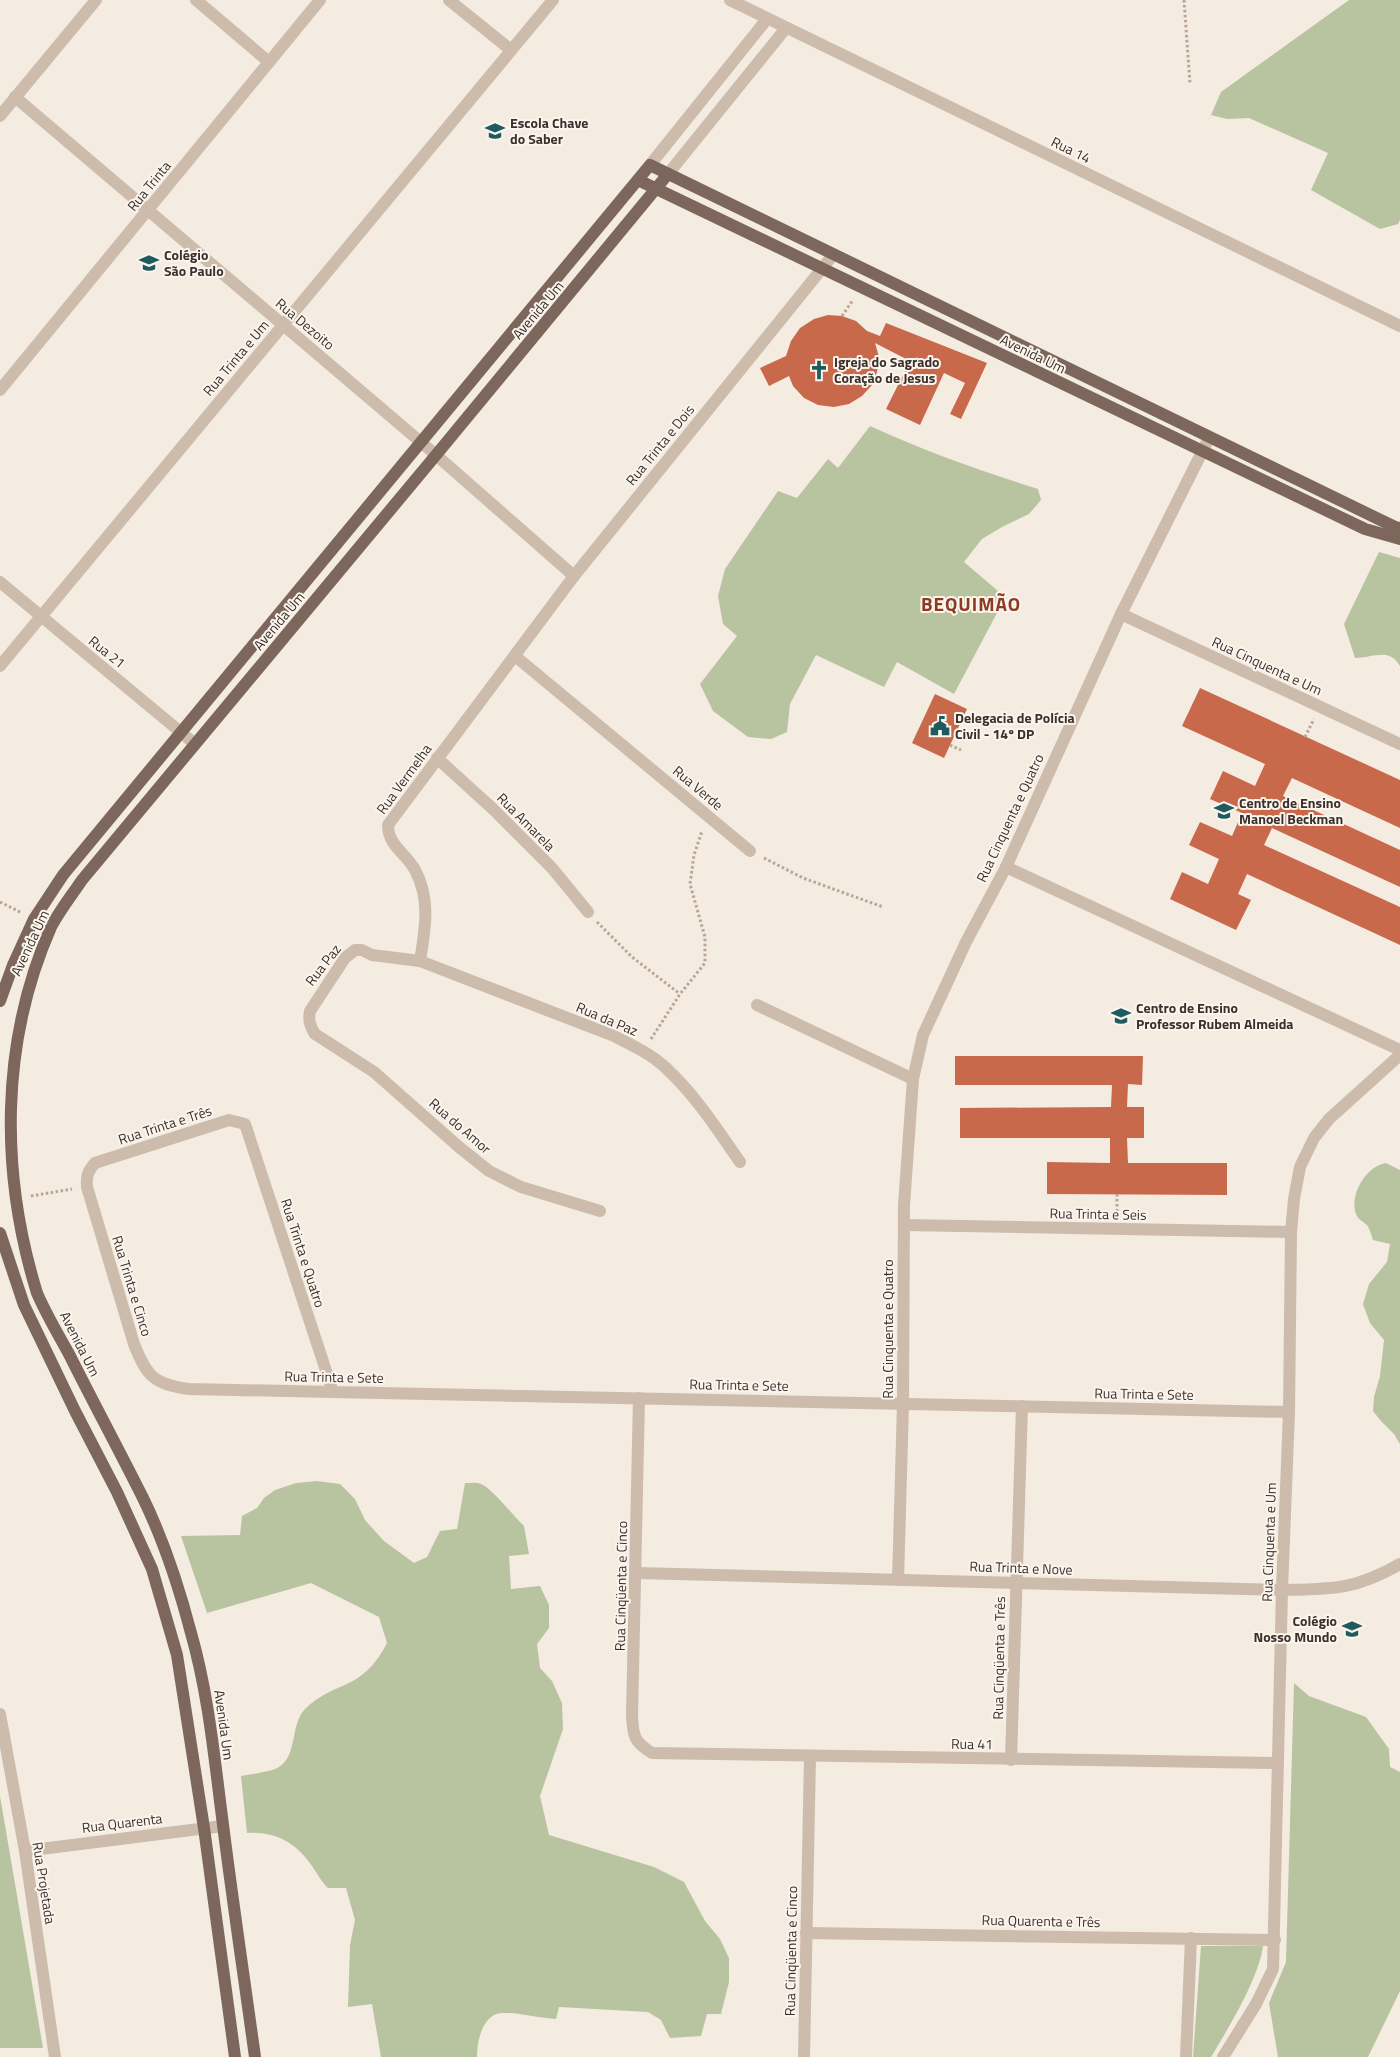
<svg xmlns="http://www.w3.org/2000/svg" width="1400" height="2057" font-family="'Titillium Web',sans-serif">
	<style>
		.green { fill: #b8c4a0 }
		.building { fill: #c8694b }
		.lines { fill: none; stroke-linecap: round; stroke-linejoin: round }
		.path { stroke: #b9a596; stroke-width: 3; stroke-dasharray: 2.5 2.5; stroke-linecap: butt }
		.minor { stroke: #cdbbac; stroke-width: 12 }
		.major { stroke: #7d675c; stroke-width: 12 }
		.labels { text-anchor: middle; stroke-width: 4; stroke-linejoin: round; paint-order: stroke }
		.poi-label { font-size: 14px; font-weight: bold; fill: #3b302b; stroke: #fbf5ee; text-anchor: start }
		.street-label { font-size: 14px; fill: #3b302b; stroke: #fbf5ee }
		.district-label { font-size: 19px; font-weight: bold; letter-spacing: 1px; fill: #8c3b22; stroke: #fbf5ee }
	</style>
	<rect width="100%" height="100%" fill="#f4ebe1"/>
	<!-- green -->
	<g class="green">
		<path d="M1349,0H1400V220L1398,224L1380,229L1311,190L1328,153L1249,118L1227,119L1211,115L1221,92Z"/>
		<path d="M870,426C924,451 981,471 1038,489L1041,500L1029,514L1002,527L982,539L964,562L998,591L997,613L954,694L897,662L884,687L816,655L790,704L787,732L771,739L748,737L713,711L700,684L737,636L723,624L718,596L725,569L778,491L797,498L828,459L838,468Z"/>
		<path d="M1379,552L1400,558V666C1389,647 1373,658 1355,658L1344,624Z"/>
		<path d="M1386,1163L1400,1170V1444L1394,1434L1381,1421L1373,1411L1374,1397L1380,1376L1384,1340L1370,1323L1363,1304L1369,1284L1387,1262L1390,1244L1373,1240C1371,1235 1370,1229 1367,1225C1363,1221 1358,1220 1356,1214C1349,1195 1366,1166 1386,1163Z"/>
		<path d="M317,1481L340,1484L355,1499L365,1520L384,1541L414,1563L427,1557L440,1531L457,1529L465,1483C470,1483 477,1482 481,1484C494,1490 512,1515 524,1526L529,1554L509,1556L511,1589L540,1586L549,1605V1628L537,1644L540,1668L552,1681L562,1703L563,1729L540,1796L549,1835L654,1867L684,1882L705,1921L720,1939L729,1958V1982L721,2014H707L701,2036L670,2038L661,2020L648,2012L559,2007L556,2019C540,2018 517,2012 502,2013C482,2014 477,2042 477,2057H381L372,2004L348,2007L350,1945L355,1920L346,1888H328C320,1880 316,1871 309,1862C294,1841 272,1831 247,1833L241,1776C251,1774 271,1772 279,1767C298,1755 290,1724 305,1709C319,1695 334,1690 351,1682C368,1673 379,1659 387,1643L379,1617L311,1583L207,1613L181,1536L240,1535L242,1516L257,1508L264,1498L275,1490L296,1483Z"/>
		<path d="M1294,1683L1309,1696L1366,1717L1389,1749L1390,1767L1400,1772V1991L1368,2057H1278L1269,2003L1286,1962Z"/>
		<path d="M0,1796L43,2048H0Z"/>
		<path d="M1201,1946H1263C1259,1978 1228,2029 1211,2057H1193Z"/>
	</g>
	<!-- building -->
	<g class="building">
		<path d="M828,315L842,316L856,321L867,331L880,336L886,323L987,363L961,419L950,414L965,383L944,373L920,425L886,409L910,361L875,343L879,357L877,372L872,385L862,396L849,404L834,407L818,405L804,398L793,386L789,376L769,386L760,368L786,356L791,341L800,328L814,319Z"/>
		<path d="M1200,688L1400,780V828L1292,778L1283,796L1400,850V887L1272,828L1264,845L1400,907V945L1247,874L1238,894L1251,900L1236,930L1170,899L1182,872L1208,884L1219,859L1189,845L1200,822L1232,836L1242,813L1210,799L1223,771L1255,786L1265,764L1182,726Z"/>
		<path d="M935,694L967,709L944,758L912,743Z"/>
		<path d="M955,1056H1143L1142,1085L1128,1084L1127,1107H1144V1138H1127L1128,1163H1227V1195L1047,1194V1162L1110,1163V1138H960V1108L1111,1107L1112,1085H955Z"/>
	</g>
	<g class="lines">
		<!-- path -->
		<g class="path">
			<path d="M1184,0L1190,84"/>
			<path d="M842,316L853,300"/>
			<path d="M1305,737L1314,719"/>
			<path d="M950,745L961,750"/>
			<path d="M764,858L803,878L883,907"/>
			<path d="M0,902L22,913"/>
			<path d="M597,922L632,957L680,994"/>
			<path d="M651,1039L680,994L705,963V937L690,884L694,855L702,831"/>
			<path d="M1117,1194V1213"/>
			<path d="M31,1196L72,1189"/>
		</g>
		<!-- minor -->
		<g class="minor">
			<path d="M196,0L269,62"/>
			<path d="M449,0L511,50"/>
			<path d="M730,0L1400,326"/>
			<path d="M15,97L436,455L574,576"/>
			<path d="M0,116L96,0"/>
			<path d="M650,165L767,19"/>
			<path d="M668,174L786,28"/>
			<path d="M0,390L320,0"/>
			<path d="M0,582L195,744"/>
			<path d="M1121,614L1400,744"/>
			<path d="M515,656L750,851"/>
			<path d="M0,666L553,0"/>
			<path d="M437,758L493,809L552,868L588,912"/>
			<path d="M1006,867L1400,1050"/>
			<path d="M420,961C425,930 431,899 415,870C406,853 388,846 388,825L574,576L833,255"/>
			<path d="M757,1005L913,1079"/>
			<path d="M600,1211L521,1187L489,1171L459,1147L374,1072L315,1034C310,1026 308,1020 310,1011L345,958L355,950H362L372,955L420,961L614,1036C632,1045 651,1054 666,1068C696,1096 717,1129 740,1162"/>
			<path d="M904,1225L1291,1232"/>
			<path d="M333,1392L245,1124L229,1120L95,1163C88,1171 86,1176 87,1187L134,1344C147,1377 154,1384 189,1389L333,1392L1289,1412"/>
			<path d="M639,1398L632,1716C633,1736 634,1742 652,1753L1278,1763"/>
			<path d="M637,1573L1282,1590C1332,1589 1355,1590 1400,1564"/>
			<path d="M898,1580L903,1404L904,1205L913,1079L923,1035L966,942L1006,867L1121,614L1209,438"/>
			<path d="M0,1714L25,1851L55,2057"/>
			<path d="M1011,1760L1022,1406"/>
			<path d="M25,1851L223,1826"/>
			<path d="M806,1933L1275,1940"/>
			<path d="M804,2057L810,1756"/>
			<path d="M1186,2057L1191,1938"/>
			<path d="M1223,2057L1256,2004L1273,1969L1282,1590L1289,1412L1291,1232L1294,1199L1300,1167L1314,1138L1329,1119L1400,1055"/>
		</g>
		<!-- major -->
		<g class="major">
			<path d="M638,180L1365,529L1400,539"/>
			<path d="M0,1001L13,965L34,919L63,875L650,165L1395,527L1400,528"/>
			<path d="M0,1233L24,1305L75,1411L117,1492L152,1569L177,1655L204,1828L235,2057"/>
			<path d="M255,2057C244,1977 232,1897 222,1817C214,1755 208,1692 191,1633C179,1587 164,1541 143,1498C119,1450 93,1402 69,1354C58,1334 46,1314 37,1293C0,1173 0,1043 51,927C60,910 72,895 82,880L436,455L668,174"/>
		</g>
	</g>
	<!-- icons -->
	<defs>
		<symbol id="school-bare" viewBox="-9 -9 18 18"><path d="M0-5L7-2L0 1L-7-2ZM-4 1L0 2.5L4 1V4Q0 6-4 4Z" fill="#1f5a5e" stroke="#fbf5ee" stroke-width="2.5" paint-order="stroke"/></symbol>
		<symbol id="church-bare" viewBox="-9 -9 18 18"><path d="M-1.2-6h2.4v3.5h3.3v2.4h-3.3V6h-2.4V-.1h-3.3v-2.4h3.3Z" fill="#1f5a5e" stroke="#fbf5ee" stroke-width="2.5" paint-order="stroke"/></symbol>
		<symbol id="civic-bare" viewBox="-9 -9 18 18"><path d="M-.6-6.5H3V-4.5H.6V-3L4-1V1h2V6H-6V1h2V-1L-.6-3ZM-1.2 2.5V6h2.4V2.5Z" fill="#1f5a5e" stroke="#fbf5ee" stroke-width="2.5" paint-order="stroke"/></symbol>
	</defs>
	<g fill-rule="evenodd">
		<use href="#school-bare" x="481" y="117" width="28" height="28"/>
		<use href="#school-bare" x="135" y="249" width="28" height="28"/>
		<use href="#church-bare" x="805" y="356" width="28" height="28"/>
		<use href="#civic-bare" x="926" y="712" width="28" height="28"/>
		<use href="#school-bare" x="1210" y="797" width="28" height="28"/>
		<use href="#school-bare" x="1107" y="1002" width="28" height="28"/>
		<use href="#school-bare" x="1338" y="1615" width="28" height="28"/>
	</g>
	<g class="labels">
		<!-- poi labels -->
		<g class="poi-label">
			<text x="510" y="128">Escola Chave<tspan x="510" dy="16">do Saber</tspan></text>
			<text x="164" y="260">Colégio<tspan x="164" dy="16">São Paulo</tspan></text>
			<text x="834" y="367">Igreja do Sagrado<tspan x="834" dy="16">Coração de Jesus</tspan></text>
			<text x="955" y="723">Delegacia de Polícia<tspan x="955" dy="16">Civil - 14º DP</tspan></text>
			<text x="1239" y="808">Centro de Ensino<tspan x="1239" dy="16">Manoel Beckman</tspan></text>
			<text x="1136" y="1013">Centro de Ensino<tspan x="1136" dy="16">Professor Rubem Almeida</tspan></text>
			<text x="1337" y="1626" text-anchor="end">Colégio<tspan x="1337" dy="16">Nosso Mundo</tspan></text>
		</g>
		<!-- street labels -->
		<g class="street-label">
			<text transform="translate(1071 150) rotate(26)" y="5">Rua 14</text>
			<text transform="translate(149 186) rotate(-51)" y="5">Rua Trinta</text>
			<text transform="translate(538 310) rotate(-50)" y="5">Avenida Um</text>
			<text transform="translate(305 324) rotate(40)" y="5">Rua Dezoito</text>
			<text transform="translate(1033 354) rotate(26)" y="5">Avenida Um</text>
			<text transform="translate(236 358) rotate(-50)" y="5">Rua Trinta e Um</text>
			<text transform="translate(660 445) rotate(-51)" y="5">Rua Trinta e Dois</text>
			<text transform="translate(279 621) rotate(-50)" y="5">Avenida Um</text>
			<text transform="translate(107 652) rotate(39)" y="5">Rua 21</text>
			<text transform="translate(1267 666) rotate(25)" y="5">Rua Cinquenta e Um</text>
			<text transform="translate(404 779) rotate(-54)" y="5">Rua Vermelha</text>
			<text transform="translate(698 788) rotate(40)" y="5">Rua Verde</text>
			<text transform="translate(1010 818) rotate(-65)" y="5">Rua Cinquenta e Quatro</text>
			<text transform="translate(526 822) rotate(45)" y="5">Rua Amarela</text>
			<text transform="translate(30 943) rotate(-65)" y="5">Avenida Um</text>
			<text transform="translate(323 965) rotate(-52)" y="5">Rua Paz</text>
			<text transform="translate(607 1019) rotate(23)" y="5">Rua da Paz</text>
			<text transform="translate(165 1125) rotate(-18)" y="5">Rua Trinta e Três</text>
			<text transform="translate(460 1126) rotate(41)" y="5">Rua do Amor</text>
			<text transform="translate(1098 1214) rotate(1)" y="5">Rua Trinta e Seis</text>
			<text transform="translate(303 1253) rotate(72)" y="5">Rua Trinta e Quatro</text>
			<text transform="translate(132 1286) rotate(73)" y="5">Rua Trinta e Cinco</text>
			<text transform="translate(888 1329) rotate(-90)" y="5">Rua Cinquenta e Quatro</text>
			<text transform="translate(80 1344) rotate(63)" y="5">Avenida Um</text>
			<text transform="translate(334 1377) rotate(1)" y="5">Rua Trinta e Sete</text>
			<text transform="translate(739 1385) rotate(1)" y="5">Rua Trinta e Sete</text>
			<text transform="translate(1144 1394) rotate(1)" y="5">Rua Trinta e Sete</text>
			<text transform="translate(1269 1542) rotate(-88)" y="5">Rua Cinquenta e Um</text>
			<text transform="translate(1021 1568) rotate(2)" y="5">Rua Trinta e Nove</text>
			<text transform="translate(621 1586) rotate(-89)" y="5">Rua Cinqüenta e Cinco</text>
			<text transform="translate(999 1658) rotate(-89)" y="5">Rua Cinqüenta e Três</text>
			<text transform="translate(224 1725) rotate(82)" y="5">Avenida Um</text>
			<text transform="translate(972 1744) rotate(1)" y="5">Rua 41</text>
			<text transform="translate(122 1823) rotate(-7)" y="5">Rua Quarenta</text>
			<text transform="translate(44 1883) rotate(81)" y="5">Rua Projetada</text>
			<text transform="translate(1041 1921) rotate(1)" y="5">Rua Quarenta e Três</text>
			<text transform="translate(791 1951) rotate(-89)" y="5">Rua Cinqüenta e Cinco</text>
		</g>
		<!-- district labels -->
		<g class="district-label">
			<text x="971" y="611">BEQUIMÃO</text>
		</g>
	</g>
</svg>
